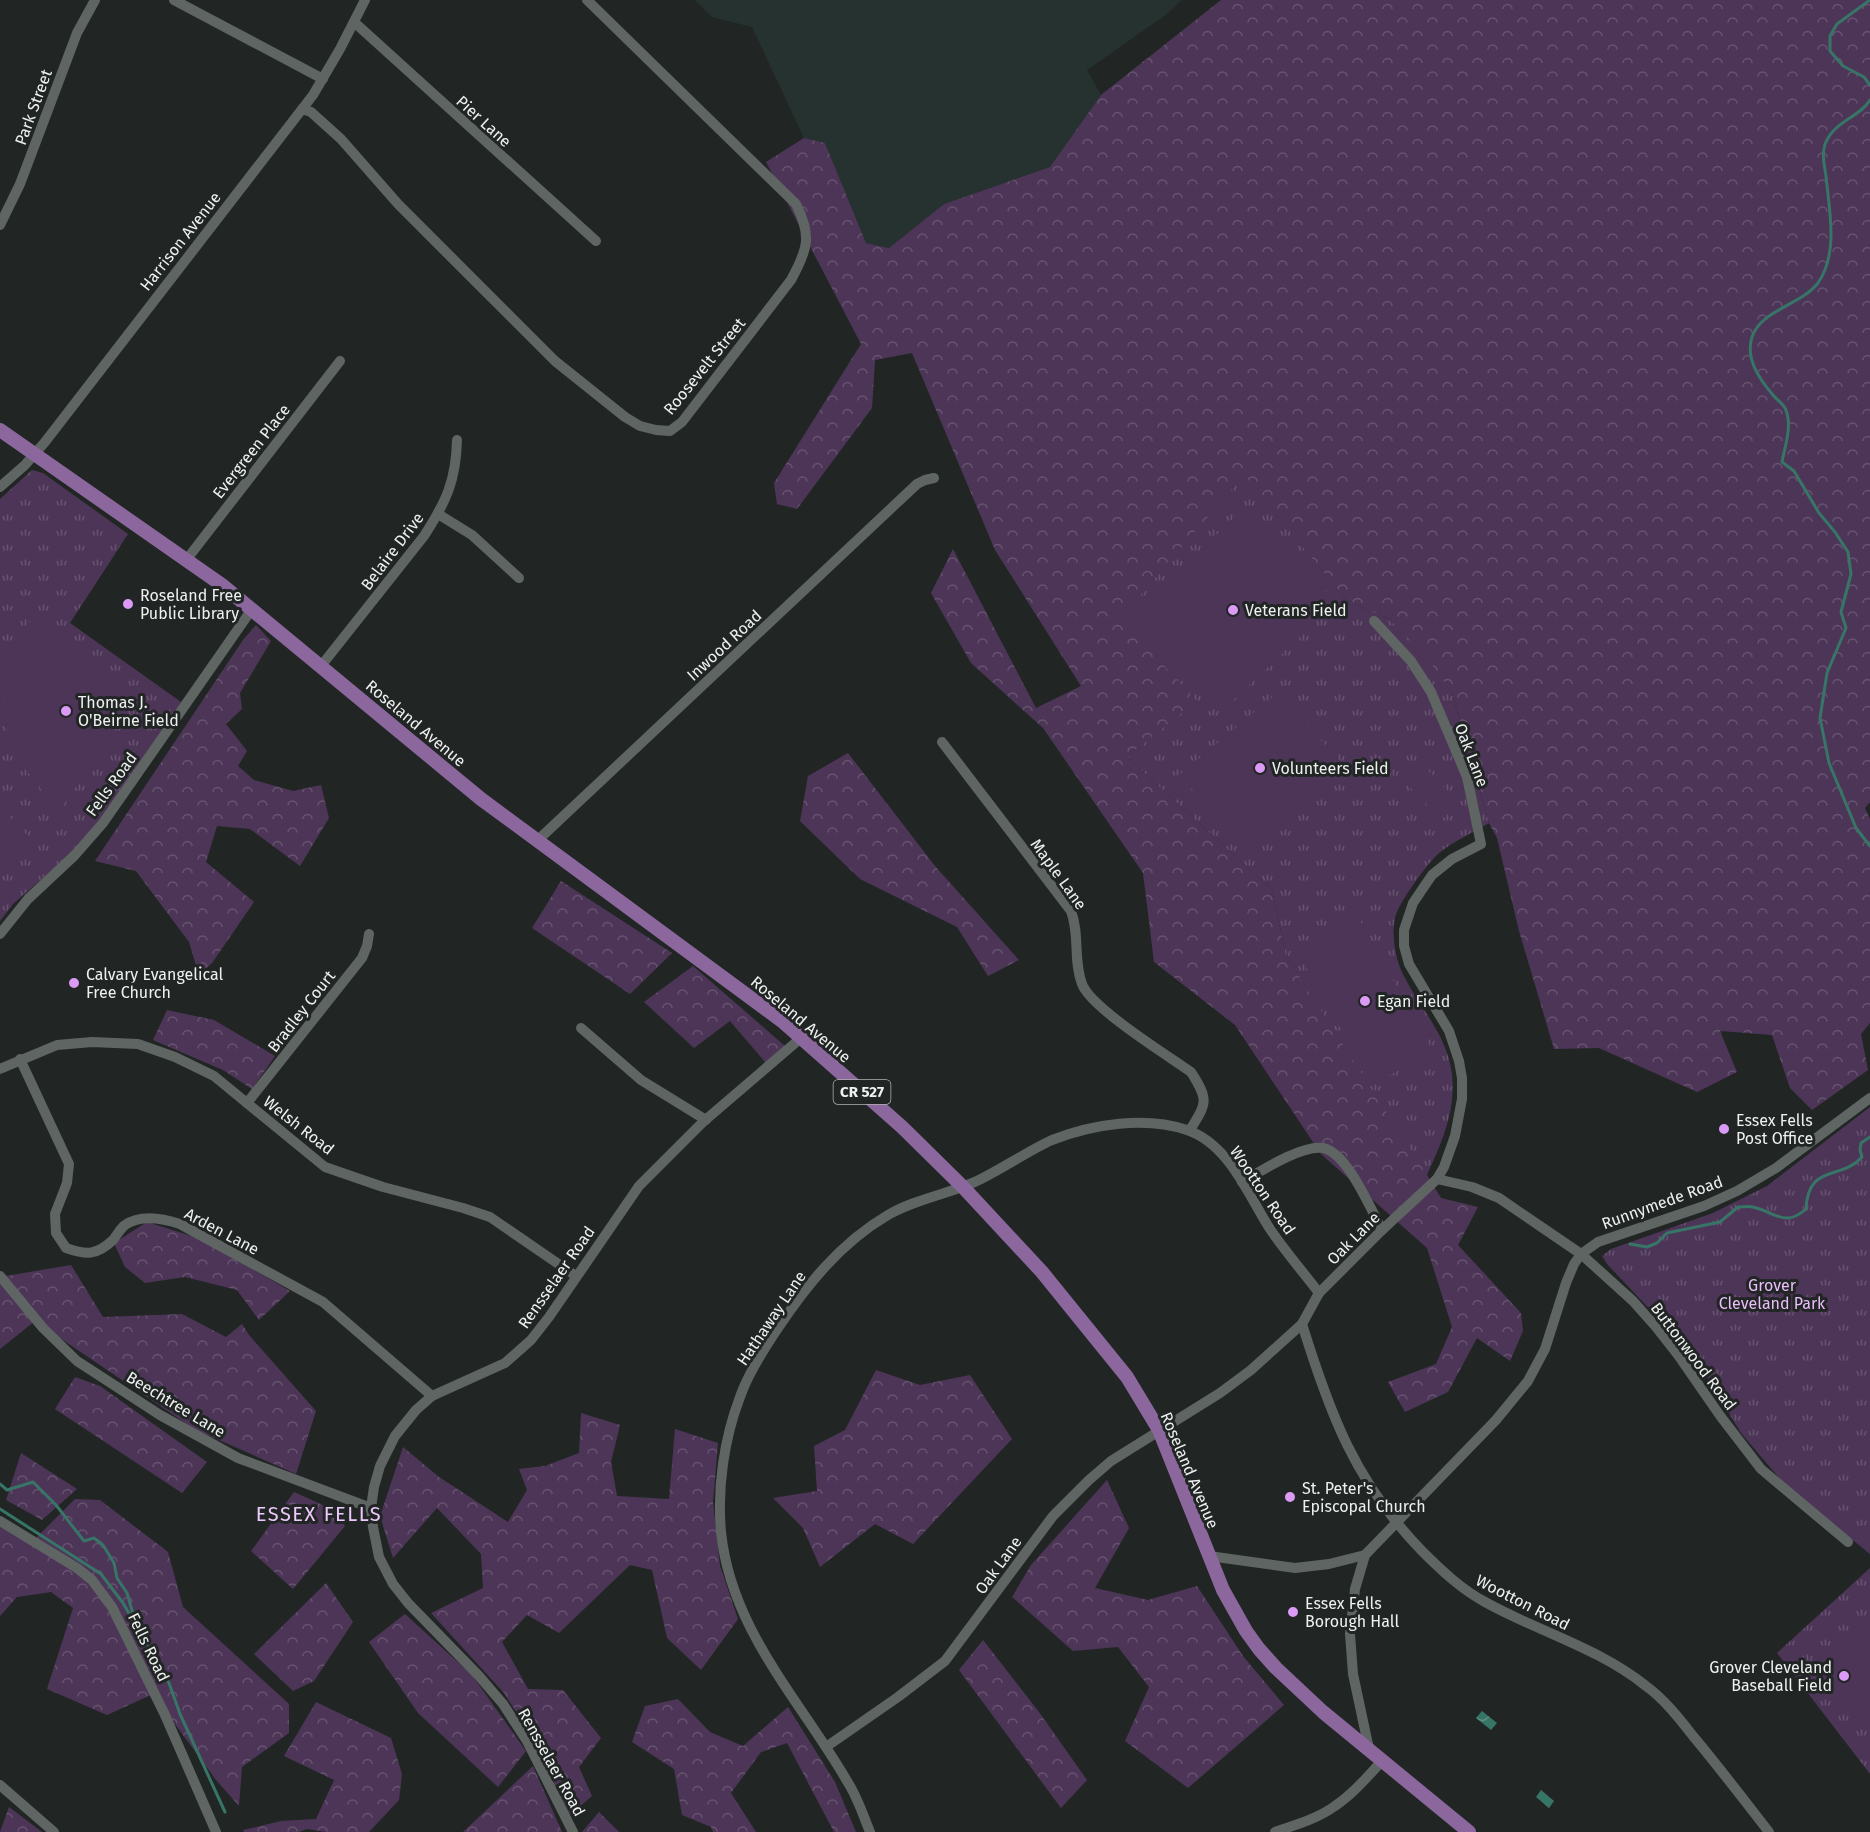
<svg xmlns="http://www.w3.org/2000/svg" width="1870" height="1832" font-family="'Fira Sans',sans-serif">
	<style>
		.built { fill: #26322f }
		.forest { fill: url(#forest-crowns) }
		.park { fill: url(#park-tufts) }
		.garden { fill: #4d3558 }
		.water { fill: url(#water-waves) }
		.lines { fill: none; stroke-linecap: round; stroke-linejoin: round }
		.stream { stroke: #377567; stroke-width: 3 }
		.minor { stroke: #5f6563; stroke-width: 10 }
		.major { stroke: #8b679d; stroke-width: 14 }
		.poi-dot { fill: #da9af6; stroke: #212625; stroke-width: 2 }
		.labels { text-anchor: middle; stroke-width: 6; stroke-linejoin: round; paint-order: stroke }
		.shield { fill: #212625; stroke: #b0b4b3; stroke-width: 1.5 }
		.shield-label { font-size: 15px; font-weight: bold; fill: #eef1f0 }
		.street-label { font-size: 16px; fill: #eef1f0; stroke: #212625 }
		.poi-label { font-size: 16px; fill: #eef1f0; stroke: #212625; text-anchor: start }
		.park-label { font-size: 16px; fill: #e9bcfc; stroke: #212625 }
		.quarter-label { font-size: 20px; letter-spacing: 1.5px; fill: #edc9fd; stroke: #212625 }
	</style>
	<defs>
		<pattern id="forest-crowns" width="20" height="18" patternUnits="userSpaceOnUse" patternTransform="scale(1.5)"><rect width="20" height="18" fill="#4d3558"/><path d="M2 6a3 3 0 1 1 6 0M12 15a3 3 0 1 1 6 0" fill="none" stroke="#675370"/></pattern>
		<pattern id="park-tufts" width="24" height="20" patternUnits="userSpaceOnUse" patternTransform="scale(1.5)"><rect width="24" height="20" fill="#4d3558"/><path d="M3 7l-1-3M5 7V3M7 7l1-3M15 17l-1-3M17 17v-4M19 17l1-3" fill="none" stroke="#675370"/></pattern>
		<pattern id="water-waves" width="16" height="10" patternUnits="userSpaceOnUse" patternTransform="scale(1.5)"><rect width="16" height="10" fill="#377567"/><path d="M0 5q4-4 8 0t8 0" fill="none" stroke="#5e9084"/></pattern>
	</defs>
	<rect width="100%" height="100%" fill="#212625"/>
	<!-- built -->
	<path class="built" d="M695,0H1181L1167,14L1087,70L1101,95L1050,167L944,204L889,248L866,243L825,143L804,138L752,27L712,17Z"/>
	<!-- forest -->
	<g class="forest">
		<path d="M1221,0H1870V802L1865,808L1870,819V1023L1861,1034L1868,1070L1812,1110L1790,1088L1772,1035L1720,1031L1737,1072L1697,1092L1599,1048L1554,1049L1519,931L1497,838L1489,823L1452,693L1390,620L1345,599L1244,476L1197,702L1127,757L1272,890L1286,956L1402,1134L1441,1198L1478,1207L1458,1245L1521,1313L1523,1331L1510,1361L1477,1338L1448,1392L1405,1412L1388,1382L1436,1364L1452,1327L1427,1248L1321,1154L1235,1025L1154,962L1143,873L1043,728L971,663L931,593L953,549L1036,708L1081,686L995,550L912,353L875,360L872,408L797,509L777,504L774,483L861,344L766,162L804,138L825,143L866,243L889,248L944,204L1050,167L1101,95Z"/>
		<path d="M256,625L271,641L240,693L242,709L226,724L247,751L238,766L254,780L293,791L321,785L329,818L300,866L250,829L217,826L206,862L254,902L212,963L199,975L189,942L136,871L95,861L243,640Z"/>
		<path d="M848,753L935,866L1019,960L988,976L957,927L860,879L800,821L808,776Z"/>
		<path d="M561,881L672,953L630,994L532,928Z"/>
		<path d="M693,966L786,1047L766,1063L730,1021L694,1048L644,1002Z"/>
		<path d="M167,1010L214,1020L275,1056L252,1089L223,1070L153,1040Z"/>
		<path d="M147,1222L201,1239L290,1291L259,1320L237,1290L185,1277L145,1283L125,1267L114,1243Z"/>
		<path d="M71,1265L103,1317L182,1314L226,1337L242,1324L249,1335L316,1411L296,1474L194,1429L35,1321L0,1349V1277Z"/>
		<path d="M876,1370L920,1385L970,1375L1012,1439L913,1544L875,1524L820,1567L803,1528L773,1498L817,1491L814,1446L845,1430Z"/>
		<path d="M75,1377L100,1386L207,1462L182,1493L55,1409Z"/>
		<path d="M581,1413L620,1425L611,1462L617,1496L669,1499L675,1429L718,1443L713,1502L720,1566L738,1619L701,1670L667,1638L652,1570L630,1565L559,1633L527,1615L502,1642L528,1689L563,1690L601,1738L579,1767L592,1796L570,1815L527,1729L504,1693L431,1613L483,1588L481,1554L437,1508L393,1558L380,1516L403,1447L439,1477L508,1522L527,1490L519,1469L545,1466L579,1453Z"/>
		<path d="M21,1453L77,1489L42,1520L6,1500Z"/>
		<path d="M1107,1480L1129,1528L1095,1588L1148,1600L1197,1586L1243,1656L1284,1705L1188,1788L1125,1741L1149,1687L1118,1647L1073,1651L1012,1597L1031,1565Z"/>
		<path d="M294,1492L336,1511L345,1526L293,1589L251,1551Z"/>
		<path d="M75,1499L100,1500L168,1552L183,1607L289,1704V1733L242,1767L239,1806L216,1780L153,1694L107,1715L47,1689L73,1608L51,1592L17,1597L0,1616V1522L32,1542Z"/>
		<path d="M326,1583L353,1622L314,1681L293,1691L254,1654Z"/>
		<path d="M405,1614L472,1675L526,1751L498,1787L418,1713L369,1642Z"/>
		<path d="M983,1640L1039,1712L1087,1780L1061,1808L959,1670Z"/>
		<path d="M678,1699L710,1732L743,1746L788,1707L835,1782L856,1832H834L787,1743L761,1752L731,1793L756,1832H713L711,1827L682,1815L674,1769L632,1742L645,1706Z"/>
		<path d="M316,1702L391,1738L402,1774L399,1800L369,1832H326L307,1829L299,1832H244L243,1830L281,1821L316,1819L334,1780L284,1756Z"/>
		<path d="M533,1766L562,1832H463Z"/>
		<path d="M9,1807L42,1832H0Z"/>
		<path d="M599,1812L619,1832H582Z"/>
	</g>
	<!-- park -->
	<g class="park">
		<path d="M32,470L43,473L128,534L70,623L181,702L100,821L75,850L13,904L0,921V499Z"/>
		<path d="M1244,475L1345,599L1390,620L1426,656L1452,693L1489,823C1474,832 1446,845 1435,857C1424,868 1398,904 1395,918C1391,938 1396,963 1406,980C1423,1012 1447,1036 1452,1074C1456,1111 1442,1142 1427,1175L1286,956L1272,890L1127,757L1197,701L1120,619Z"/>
		<path d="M1870,1107V1554L1786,1486L1741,1433L1694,1356L1607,1264L1602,1256L1611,1249L1713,1213L1767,1186Z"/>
		<path d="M1870,1568V1774L1777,1653Z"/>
	</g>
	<!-- garden -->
	<g class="garden">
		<path d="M1245,507L1336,602L1221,712L1130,617Z"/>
		<path d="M29,621L42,630L48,628L55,639L138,696L111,735L115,743L97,756L60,810L43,792L19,760L6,727L5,702L0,694V659L14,649Z"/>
		<path d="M1277,693L1340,761L1246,848L1179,775Z"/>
		<path d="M1427,769L1459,803L1441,820L1409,786Z"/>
		<path d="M0,807L30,838L0,867Z"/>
		<path d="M1358,917L1433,1051L1372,1085L1297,951Z"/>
		<path d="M1870,1627V1710C1844,1704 1826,1685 1808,1666Z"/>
	</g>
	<!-- water -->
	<g class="water">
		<path d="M1482,1711L1497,1723L1491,1730L1476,1718Z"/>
		<path d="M1541,1790L1554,1801L1549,1808L1536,1797Z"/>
	</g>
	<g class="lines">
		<!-- stream -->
		<g class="stream">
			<path d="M1870,0L1837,24L1830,36V51L1843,66L1864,77L1870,85"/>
			<path d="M1870,100C1861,116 1836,121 1827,140C1821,150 1824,164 1826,176C1829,209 1839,253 1818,283C1801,305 1761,310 1752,337C1745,359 1760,380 1773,395C1776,399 1782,403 1785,408C1793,424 1785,446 1782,462L1794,471L1819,513L1835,532L1848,552L1851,574L1841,612L1846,628L1827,673L1820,718L1829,763L1856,828L1870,846"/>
			<path d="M1630,1244L1647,1247L1657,1243L1667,1233L1720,1222L1738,1207C1743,1207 1748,1206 1753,1207C1775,1212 1785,1228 1806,1209C1808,1163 1841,1181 1862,1157L1860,1150L1861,1143L1870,1137"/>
			<path d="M0,1484L7,1490L33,1482L56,1505L84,1541L94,1538L103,1545L114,1563L117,1578L127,1593L135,1621"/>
			<path d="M0,1509L101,1574L123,1603L169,1683L180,1714L225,1812"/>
		</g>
		<!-- minor -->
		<g class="minor">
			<path d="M174,0L323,79"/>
			<path d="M354,22L596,241"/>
			<path d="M302,109L311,112L341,139L398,204L555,361L625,417L640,426L656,430L670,431L682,422L791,280C808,249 812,236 796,204L587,0"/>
			<path d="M0,225L20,184L77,33L95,0"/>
			<path d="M0,487L25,465L45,442L313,95L340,49L365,0"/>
			<path d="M438,514L472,535L519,578"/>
			<path d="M187,559L340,361"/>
			<path d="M321,666L424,536C446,502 456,481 457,440"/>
			<path d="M942,742L1071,911C1080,935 1073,960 1082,984C1091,1008 1167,1055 1191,1072C1209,1100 1207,1103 1190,1130"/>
			<path d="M538,840L917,484L925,480L934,478"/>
			<path d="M0,934L28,899L75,855L103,823L252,609"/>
			<path d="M581,1028L641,1080L706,1120"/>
			<path d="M20,1059L69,1164L67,1183L55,1214L56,1233L66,1248C86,1255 96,1256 113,1240C117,1235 120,1229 125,1225C141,1214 162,1218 180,1224L323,1302L432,1396"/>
			<path d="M0,1069L57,1045L92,1042L138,1044L175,1057L214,1076L325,1167L383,1187L463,1208L490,1217L576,1276"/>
			<path d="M247,1103L362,958L367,946L369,934"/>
			<path d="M1437,1179L1472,1187L1499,1198L1581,1254L1633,1301L1656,1327L1678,1355L1721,1417L1761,1469L1848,1542"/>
			<path d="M1242,1182C1261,1171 1301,1145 1323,1148C1347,1152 1371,1210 1382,1230"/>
			<path d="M0,1276L43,1328L77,1361L160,1415L238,1458L371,1508"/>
			<path d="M1302,1324C1330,1414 1355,1482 1422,1551C1441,1570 1461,1589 1485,1602C1537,1631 1599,1648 1646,1686C1664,1699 1679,1718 1693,1736C1719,1767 1744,1800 1769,1832"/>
			<path d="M0,1521L77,1568L92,1580L112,1607L165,1715L216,1832"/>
			<path d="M1209,1556L1295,1568L1329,1564L1365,1555"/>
			<path d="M826,1747L898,1697L945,1661L1053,1516L1089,1480L1111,1461L1220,1393L1251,1370L1302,1324L1319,1293L1382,1230L1437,1179L1444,1167L1455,1136L1462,1099V1078L1459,1061L1449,1031L1409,964L1404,946V930L1413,903L1432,875L1452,859L1481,844L1467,777L1431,692L1411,661L1374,621"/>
			<path d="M1369,1749L1353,1674L1350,1634L1355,1589L1365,1555L1496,1420L1528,1381L1545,1349L1566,1283L1574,1264L1581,1254L1598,1242L1704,1206L1737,1191L1776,1168L1870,1098"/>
			<path d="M0,1785L54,1832"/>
			<path d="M573,1832L527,1741L503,1704L479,1676L408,1603L393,1584L379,1557L373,1527L371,1508L374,1487L380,1466L395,1436L416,1410L432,1396L505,1363L531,1340L549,1317L639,1186L703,1122L801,1038"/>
			<path d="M870,1832C863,1815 857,1796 847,1781C800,1700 731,1630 721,1532C717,1488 724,1439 740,1397C748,1374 762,1352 776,1331C806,1286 840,1243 888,1215C917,1198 951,1194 981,1179C1005,1167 1028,1151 1052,1140C1093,1124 1145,1116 1187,1130C1229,1144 1248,1195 1270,1229C1285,1251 1303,1272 1319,1293"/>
			<path d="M1275,1832C1295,1825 1317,1819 1335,1806C1353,1794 1367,1777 1382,1761"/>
		</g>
		<!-- major -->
		<path class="major" d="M0,430L222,585L481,799L782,1021L902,1127L963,1187L1042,1272L1127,1377L1159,1430L1223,1590L1246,1631L1259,1649L1276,1668L1323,1712L1469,1832"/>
	</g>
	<!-- markers -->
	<g class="poi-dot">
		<circle cx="128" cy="604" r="6"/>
		<circle cx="1233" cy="610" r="6"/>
		<circle cx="66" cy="711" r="6"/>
		<circle cx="1260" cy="768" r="6"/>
		<circle cx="74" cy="983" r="6"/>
		<circle cx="1365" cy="1001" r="6"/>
		<circle cx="1724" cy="1129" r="6"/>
		<circle cx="1290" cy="1497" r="6"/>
		<circle cx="1293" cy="1612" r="6"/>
		<circle cx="1844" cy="1676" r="6"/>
	</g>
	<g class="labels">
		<!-- shield labels -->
		<rect class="shield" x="833.5" y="1080" width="57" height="24" rx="4.5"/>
		<g class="shield-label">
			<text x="862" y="1097">CR 527</text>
		</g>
		<!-- street labels -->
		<g class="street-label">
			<text transform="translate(33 107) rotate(-70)" y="6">Park Street</text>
			<text transform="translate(484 121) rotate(42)" y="6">Pier Lane</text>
			<text transform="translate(180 241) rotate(-52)" y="6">Harrison Avenue</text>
			<text transform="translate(704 366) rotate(-51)" y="6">Roosevelt Street</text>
			<text transform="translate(251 451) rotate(-52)" y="6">Evergreen Place</text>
			<text transform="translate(392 551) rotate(-53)" y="6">Belaire Drive</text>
			<text transform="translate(724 645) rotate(-43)" y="6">Inwood Road</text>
			<text transform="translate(416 723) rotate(40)" y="6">Roseland Avenue</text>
			<text transform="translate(1472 755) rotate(69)" y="6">Oak Lane</text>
			<text transform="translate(111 784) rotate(-54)" y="6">Fells Road</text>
			<text transform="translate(1059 874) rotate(54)" y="6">Maple Lane</text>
			<text transform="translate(301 1011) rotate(-52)" y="6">Bradley Court</text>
			<text transform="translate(801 1019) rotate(40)" y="6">Roseland Avenue</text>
			<text transform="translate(299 1125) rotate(38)" y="6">Welsh Road</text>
			<text transform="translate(1263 1190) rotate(56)" y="6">Wootton Road</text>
			<text transform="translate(1662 1202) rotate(-20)" y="6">Runnymede Road</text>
			<text transform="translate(222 1231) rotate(28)" y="6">Arden Lane</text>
			<text transform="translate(1353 1238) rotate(-45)" y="6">Oak Lane</text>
			<text transform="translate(556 1277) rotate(-55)" y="6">Rensselaer Road</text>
			<text transform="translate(771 1318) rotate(-56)" y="6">Hathaway Lane</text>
			<text transform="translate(1694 1356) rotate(53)" y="6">Buttonwood Road</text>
			<text transform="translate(176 1404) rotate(31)" y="6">Beechtree Lane</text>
			<text transform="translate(1190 1470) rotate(67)" y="6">Roseland Avenue</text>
			<text transform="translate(998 1565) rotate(-54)" y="6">Oak Lane</text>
			<text transform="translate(1523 1602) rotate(27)" y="6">Wootton Road</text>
			<text transform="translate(149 1647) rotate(64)" y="6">Fells Road</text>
			<text transform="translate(552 1762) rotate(61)" y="6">Rensselaer Road</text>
		</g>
		<!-- poi labels -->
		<g class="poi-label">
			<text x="140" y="601">Roseland Free<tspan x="140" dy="18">Public Library</tspan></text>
			<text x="1245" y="616">Veterans Field</text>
			<text x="78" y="708">Thomas J.<tspan x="78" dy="18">O'Beirne Field</tspan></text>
			<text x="1272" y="774">Volunteers Field</text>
			<text x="86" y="980">Calvary Evangelical<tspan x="86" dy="18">Free Church</tspan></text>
			<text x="1377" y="1007">Egan Field</text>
			<text x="1736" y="1126">Essex Fells<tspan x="1736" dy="18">Post Office</tspan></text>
			<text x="1302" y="1494">St. Peter's<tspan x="1302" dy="18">Episcopal Church</tspan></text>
			<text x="1305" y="1609">Essex Fells<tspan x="1305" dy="18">Borough Hall</tspan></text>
			<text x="1832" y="1673" text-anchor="end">Grover Cleveland<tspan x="1832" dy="18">Baseball Field</tspan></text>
		</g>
		<!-- park labels -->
		<g class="park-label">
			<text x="1772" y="1291">Grover<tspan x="1772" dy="18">Cleveland Park</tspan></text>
		</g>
		<!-- quarter labels -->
		<g class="quarter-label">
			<text x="319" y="1521">ESSEX FELLS</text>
		</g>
	</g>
</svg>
